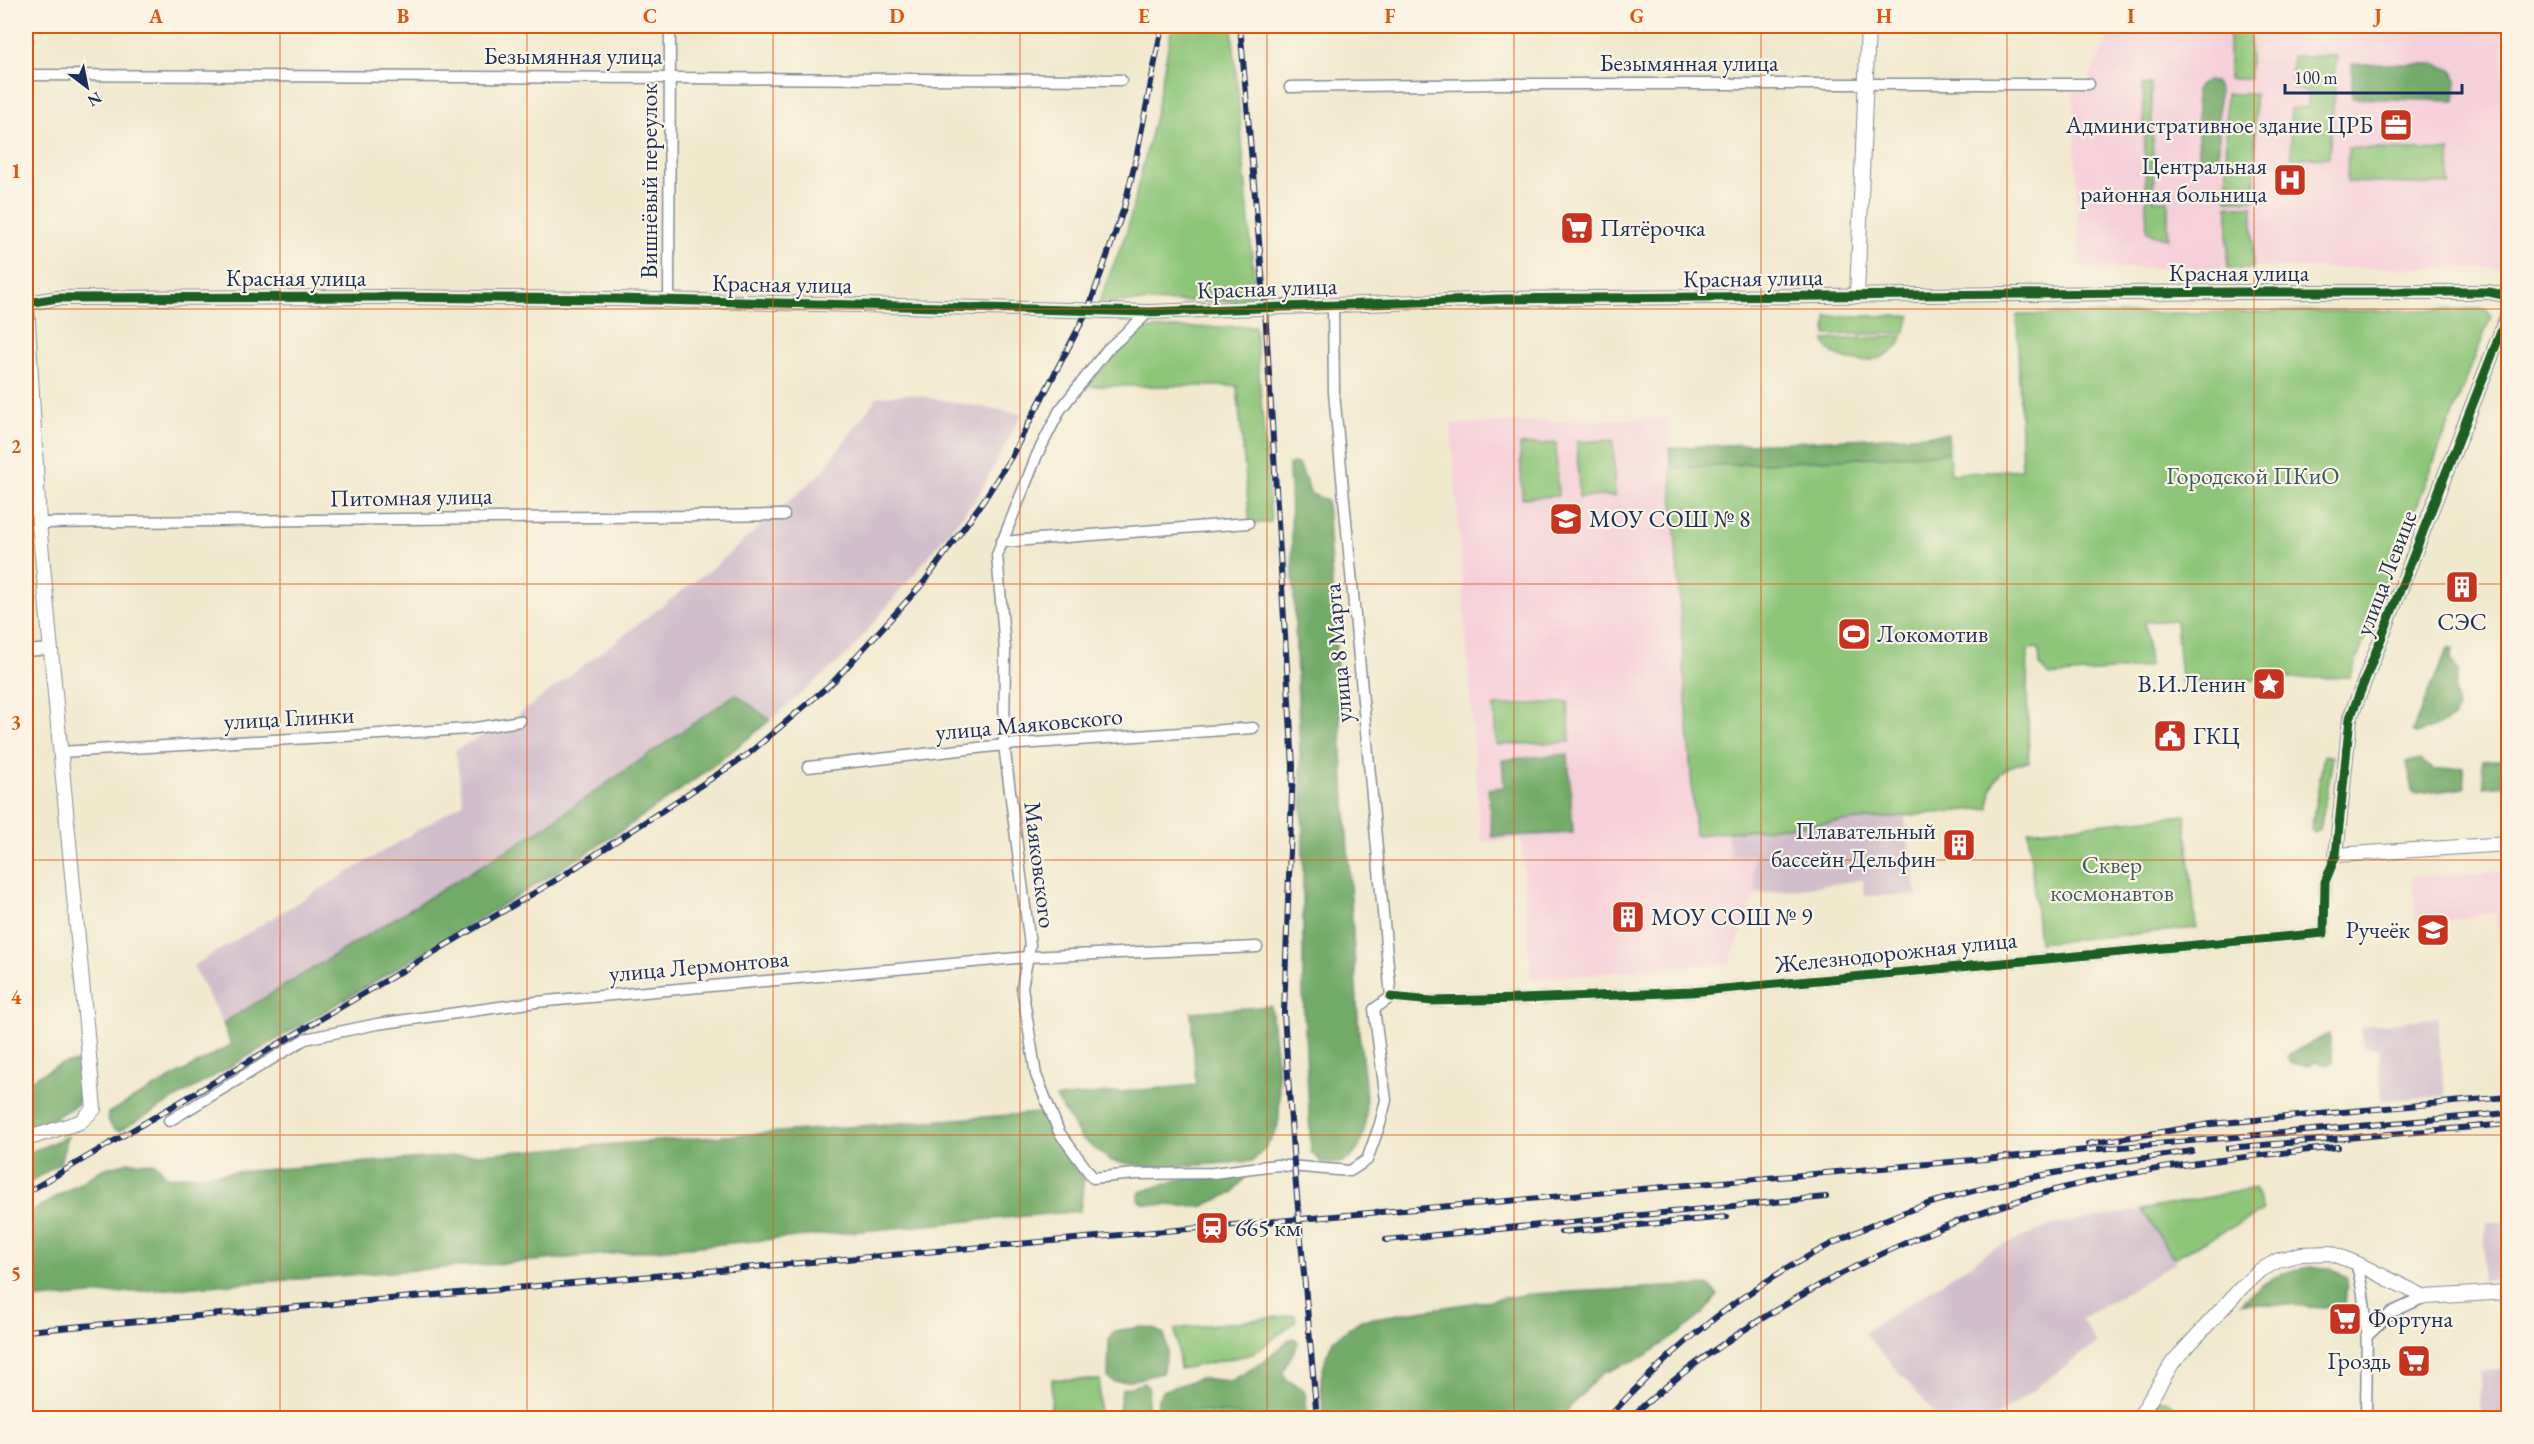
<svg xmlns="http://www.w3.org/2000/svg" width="2534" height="1444" font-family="'EB Garamond',serif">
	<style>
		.built { fill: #f5cfd9 }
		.industrial { fill: #d1bdcb }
		.green { fill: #8dc578; stroke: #547a6b; stroke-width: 1.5 }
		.forest { fill: #72aa68; stroke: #466c63; stroke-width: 1.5 }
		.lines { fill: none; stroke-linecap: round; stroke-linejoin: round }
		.minor-casing { stroke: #868c96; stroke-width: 13 }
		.tertiary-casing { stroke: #868c96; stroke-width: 16 }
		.minor { stroke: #fff; stroke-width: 10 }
		.tertiary { stroke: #fff; stroke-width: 14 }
		.rail-casing { stroke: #1b2f5e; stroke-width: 6 }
		.rail { stroke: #fcf5e5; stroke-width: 4; stroke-dasharray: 11; stroke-linecap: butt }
		.cycleway-casing { stroke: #fcf5e5; stroke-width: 13 }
		.cycleway { stroke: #1b5e20; stroke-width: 9 }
		.grid { fill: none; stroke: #de5710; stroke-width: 1.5; stroke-opacity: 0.55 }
		.labels { text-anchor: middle; stroke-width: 4.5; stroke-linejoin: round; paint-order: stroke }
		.street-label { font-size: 24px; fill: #1b2f5e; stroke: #fcf5e5 }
		.poi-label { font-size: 24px; fill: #1b2f5e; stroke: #fcf5e5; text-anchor: start }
		.park-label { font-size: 24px; fill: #3d5c66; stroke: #fcf5e5 }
		.neatline { fill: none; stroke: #de5710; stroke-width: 2 }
		.grid-label { font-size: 20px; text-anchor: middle; font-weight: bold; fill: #de5710 }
	</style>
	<rect width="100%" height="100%" fill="#fcf5e5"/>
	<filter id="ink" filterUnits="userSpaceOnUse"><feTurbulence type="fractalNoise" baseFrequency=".0167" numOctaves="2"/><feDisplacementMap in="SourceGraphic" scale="12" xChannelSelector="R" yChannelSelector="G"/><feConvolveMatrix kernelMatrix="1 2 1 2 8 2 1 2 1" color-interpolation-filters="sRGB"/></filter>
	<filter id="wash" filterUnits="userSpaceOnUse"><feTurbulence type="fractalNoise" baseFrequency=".008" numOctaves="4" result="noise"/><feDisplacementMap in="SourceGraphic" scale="24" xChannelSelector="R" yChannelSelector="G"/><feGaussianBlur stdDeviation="1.35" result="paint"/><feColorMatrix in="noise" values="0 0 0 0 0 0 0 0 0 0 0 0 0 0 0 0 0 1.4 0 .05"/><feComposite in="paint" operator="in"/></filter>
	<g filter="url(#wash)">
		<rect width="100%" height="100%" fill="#f1e9ce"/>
		<!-- built -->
		<g class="built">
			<path d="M2116,26H2503L2502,268H2080L2073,91L2089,90V77Z"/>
			<path d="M1667,418L1695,835L1727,832L1730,858L1753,855L1756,894L1729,963L1531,979L1521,840L1481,843L1451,424Z"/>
			<path d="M2508,871V982H2504L2495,912L2446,921L2447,937L2421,939L2419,923H2416L2412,877Z"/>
		</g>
		<!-- industrial -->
		<g class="industrial">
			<path d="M908,394L1022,414L978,496L850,652L770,720L735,694L535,833L223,1023L193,966L463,803L455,750L510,721L715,566L822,472L877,397Z"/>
			<path d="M1904,816L1917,895L1865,896L1863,880L1756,894L1753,855L1730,858L1727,832Z"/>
			<path d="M2437,1017L2445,1096L2382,1100L2379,1049L2364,1047L2361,1027Z"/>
			<path d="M2142,1210L2176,1262L2081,1319L2097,1343L1995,1418H1939L1864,1333L1992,1250L2053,1225Z"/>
			<path d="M2486,1222H2508V1279L2482,1280Z"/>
			<path d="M2508,1369V1418H2480V1371Z"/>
		</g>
		<!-- green -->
		<g class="green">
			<path d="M1172,26H1232L1254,279V301L1099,302L1127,231L1155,116Z"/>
			<rect x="2229" y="26" width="21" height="53"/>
			<path d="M2292,56H2337L2329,157L2292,158L2290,109L2308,107V93L2292,88Z"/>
			<path d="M2151,84L2154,200H2168V239L2147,232L2143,85Z"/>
			<path d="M2226,94H2255V200H2227Z"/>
			<path d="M2348,148L2450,151L2449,185L2347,182Z"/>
			<rect x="2228" y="206" width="25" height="62"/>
			<path d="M2486,309L2491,316L2350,677L2181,682L2176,620L2145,622L2149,666L2132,669L2049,676L2040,666L2039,648L2028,649L2027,689L2029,762C2002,763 1989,782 1989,808L1695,835L1671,468L1949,453L1951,474L2022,469L2017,315Z"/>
			<path d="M1827,316H1911L1904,333L1826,335Z"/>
			<path d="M1255,326L1271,522L1250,524L1237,386H1087L1141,329Z"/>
			<path d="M1902,336C1898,367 1831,370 1824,340Z"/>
			<path d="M1613,440L1615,496L1579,497L1577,442Z"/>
			<path d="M1556,443L1558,496L1522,498L1520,445Z"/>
			<path d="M1568,702L1570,742L1496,745L1494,706Z"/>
			<path d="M2324,755L2333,757L2320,830L2314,833L2311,829Z"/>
			<path d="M2185,815L2196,928L2039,943L2028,831Z"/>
			<path d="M2255,1188L2263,1211L2173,1258L2142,1210Z"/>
			<path d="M1295,1315L1296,1321L1253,1354L1180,1369L1175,1329Z"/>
			<path d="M1052,1379L1100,1380L1099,1413L1051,1410Z"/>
			<path d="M2156,1399L2168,1401L2178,1408L2177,1418H2145Z"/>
			<path d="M1186,1409L1243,1415L1242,1418H1185Z"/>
		</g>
		<!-- forest -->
		<g class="forest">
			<path d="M2352,64H2436L2452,70L2457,80L2455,101L2352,98Z"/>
			<path d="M2207,81L2214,82L2219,89V155L2216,161L2209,164L2199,157L2196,90L2200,84Z"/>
			<path d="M1948,434L1949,453L1671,468L1669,448Z"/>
			<path d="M1295,463L1300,466L1311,494L1327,500L1359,1034C1362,1063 1381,1155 1339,1163C1334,1164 1326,1162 1321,1162L1311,1152L1303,991V832L1289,465Z"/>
			<path d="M2448,648H2453L2451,660L2458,672L2455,688L2457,709L2453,719L2417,734L2412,731Z"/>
			<path d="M736,694L770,720C676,801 568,865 463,929C349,997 234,1065 119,1131C110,1128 108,1122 108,1113L231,1045L223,1023L535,833Z"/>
			<path d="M1568,754L1573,833L1492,837L1488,789L1504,787L1502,760Z"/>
			<path d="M2508,759V785L2484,787L2482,761Z"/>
			<path d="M2421,760L2434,770L2463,767L2465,788L2417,794L2412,791L2407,761Z"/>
			<path d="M1271,1006C1273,1028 1284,1112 1277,1128C1272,1141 1263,1151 1253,1161L1158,1168L1111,1161L1081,1138L1056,1098L1196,1085L1191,1012Z"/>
			<path d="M2329,1034L2333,1062L2329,1065L2315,1062L2310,1066L2291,1063L2288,1057L2289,1054Z"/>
			<path d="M77,1062C85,1076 83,1090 78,1104L47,1122L26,1131V1082L61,1064Z"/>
			<path d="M1039,1113L1084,1178L1080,1211L545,1260L26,1300V1215L103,1169L129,1162L155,1163L167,1177Z"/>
			<path d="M68,1136L60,1163L26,1185V1154Z"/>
			<path d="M1246,1176L1233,1193L1201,1207L1145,1204L1138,1200L1140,1192L1180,1179Z"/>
			<path d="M2311,1267L2330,1268L2347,1278L2345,1308L2241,1303C2263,1282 2281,1270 2311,1267Z"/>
			<path d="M1708,1285L1718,1295L1703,1314L1678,1334L1643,1357L1601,1374L1560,1418H1323L1321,1378L1326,1357L1333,1340L1361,1320L1530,1294Z"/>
			<path d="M1143,1327L1153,1328L1164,1334L1167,1351L1162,1373L1130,1381L1114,1382L1108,1377L1109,1340L1114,1331Z"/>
			<path d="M1295,1338L1298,1342C1295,1352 1287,1361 1283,1372L1286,1380C1311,1390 1305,1394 1307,1418H1242V1415L1186,1409L1185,1418H1156L1158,1399L1162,1391L1200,1378L1231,1381L1262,1363L1291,1339Z"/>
			<path d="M1144,1383L1149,1388L1146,1418H1118L1122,1389Z"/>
		</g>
	</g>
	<g filter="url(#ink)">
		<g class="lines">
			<defs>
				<g id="minor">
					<path d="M26,75L1121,80"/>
					<path d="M1290,87L1499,84H2089"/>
					<path d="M669,301L670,26"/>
					<path d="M1333,305L1334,393L1391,997"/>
					<path d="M1149,312L1107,350L1060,410L1037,455L997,555L1005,649L1004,745L1030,945L1022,987L1036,1075L1059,1132L1093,1178L1135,1174L1213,1173L1276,1165L1350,1171L1367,1160L1380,1124L1386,1100L1374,1009L1391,997"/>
					<path d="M39,523L784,515"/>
					<path d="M1001,542L1248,523"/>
					<path d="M26,651L50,649"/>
					<path d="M60,752L469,729L520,721"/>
					<path d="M808,767L1004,745L1253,728"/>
					<path d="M1391,997L1432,1001L1521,999L1691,992L2324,933L2325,882L2336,855"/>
					<path d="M169,1121L305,1039L377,1024L536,1002L1027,957L1257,947"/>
					<path d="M2356,1263C2371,1312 2366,1367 2366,1418"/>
					<path d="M2367,1336L2392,1312L2425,1297"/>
				</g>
				<g id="tertiary">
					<path d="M1857,296L1868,26"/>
					<path d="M2508,314L2350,718L2336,855L2508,844"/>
					<path d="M26,1139L80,1122L94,1109L39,523L27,303L58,298L386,297L616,299L1149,312L1502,299L2236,292H2489L2508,296"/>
					<path d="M2139,1418L2173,1362L2242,1287L2259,1271L2279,1260L2301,1254L2330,1253L2356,1263L2425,1297L2508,1292"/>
				</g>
			</defs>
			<!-- minor casing -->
			<use href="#minor" class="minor-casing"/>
			<!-- tertiary casing -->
			<use href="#tertiary" class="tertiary-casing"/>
			<!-- minor -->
			<use href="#minor" class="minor"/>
			<!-- tertiary -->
			<use href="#tertiary" class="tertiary"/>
			<defs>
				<g id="rail">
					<path d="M1240,26L1265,309L1293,766L1284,1013L1293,1152L1317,1418"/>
					<path d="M2088,1144L2211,1124L2508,1097"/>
					<path d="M2228,1148L2508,1124"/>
					<path d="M26,1193L561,877L747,755L834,681L925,581L984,500L1011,457L1088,310L1124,208L1137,154L1162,26"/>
					<path d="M1561,1232L1727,1217"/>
					<path d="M1386,1240L1826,1197"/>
					<path d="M26,1331L2508,1113"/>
					<path d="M1608,1418C1693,1324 1795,1250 1916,1208C1999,1179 2103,1164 2192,1151"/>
					<path d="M1630,1418C1740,1316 1910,1228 2055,1190C2146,1166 2245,1157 2338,1147"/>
				</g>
			</defs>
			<!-- rail casing -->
			<use href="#rail" class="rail-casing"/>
			<!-- rail -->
			<use href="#rail" class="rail"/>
			<defs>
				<g id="cycleway">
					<path d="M27,303L58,298L386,297L616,299L1149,312L1502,299L2236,292H2489L2508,296"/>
					<path d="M1391,997L1432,1001L1521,999L1691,992L2324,933L2325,882L2336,855L2350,718L2508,314"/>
				</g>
			</defs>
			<!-- cycleway casing -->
			<use href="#cycleway" class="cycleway-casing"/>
			<!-- cycleway -->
			<use href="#cycleway" class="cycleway"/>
		</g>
	</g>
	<!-- grid -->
	<path class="grid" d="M280,26V1418M527,26V1418M773,26V1418M1020,26V1418M1267,26V1418M1514,26V1418M1761,26V1418M2007,26V1418M2254,26V1418M26,309H2508M26,584H2508M26,860H2508M26,1135H2508"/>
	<!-- icons -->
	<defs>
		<symbol id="office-square" viewBox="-11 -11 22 22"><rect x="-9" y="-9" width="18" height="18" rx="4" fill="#c8321e" stroke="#fcf5e5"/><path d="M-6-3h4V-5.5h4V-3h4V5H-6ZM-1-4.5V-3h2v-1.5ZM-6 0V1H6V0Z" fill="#fff"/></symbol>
		<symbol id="hospital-square" viewBox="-11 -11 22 22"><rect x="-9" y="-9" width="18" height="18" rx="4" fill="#c8321e" stroke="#fcf5e5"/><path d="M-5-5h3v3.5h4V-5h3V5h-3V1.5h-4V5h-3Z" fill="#fff"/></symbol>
		<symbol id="supermarket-square" viewBox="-11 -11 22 22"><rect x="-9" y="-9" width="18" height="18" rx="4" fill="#c8321e" stroke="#fcf5e5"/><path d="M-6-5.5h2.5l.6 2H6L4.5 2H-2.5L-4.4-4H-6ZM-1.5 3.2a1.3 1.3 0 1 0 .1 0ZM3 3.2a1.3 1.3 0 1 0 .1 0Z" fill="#fff"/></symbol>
		<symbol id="school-square" viewBox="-11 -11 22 22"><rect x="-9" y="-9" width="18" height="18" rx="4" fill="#c8321e" stroke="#fcf5e5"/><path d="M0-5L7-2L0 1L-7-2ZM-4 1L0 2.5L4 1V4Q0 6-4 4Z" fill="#fff"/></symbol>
		<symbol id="building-square" viewBox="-11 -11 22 22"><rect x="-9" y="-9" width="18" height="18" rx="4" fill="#c8321e" stroke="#fcf5e5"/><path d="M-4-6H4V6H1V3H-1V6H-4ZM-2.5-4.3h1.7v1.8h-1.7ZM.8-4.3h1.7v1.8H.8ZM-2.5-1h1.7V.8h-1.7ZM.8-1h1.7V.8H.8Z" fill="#fff"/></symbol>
		<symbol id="stadium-square" viewBox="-11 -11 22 22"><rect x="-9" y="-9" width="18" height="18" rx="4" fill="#c8321e" stroke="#fcf5e5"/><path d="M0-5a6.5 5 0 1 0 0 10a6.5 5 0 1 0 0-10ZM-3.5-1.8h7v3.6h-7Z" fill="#fff"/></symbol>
		<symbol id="sight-square" viewBox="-11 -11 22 22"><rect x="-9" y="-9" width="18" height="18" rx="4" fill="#c8321e" stroke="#fcf5e5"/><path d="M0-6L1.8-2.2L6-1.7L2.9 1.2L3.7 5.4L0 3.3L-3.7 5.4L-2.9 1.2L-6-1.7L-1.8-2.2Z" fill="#fff"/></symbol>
		<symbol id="civic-square" viewBox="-11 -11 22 22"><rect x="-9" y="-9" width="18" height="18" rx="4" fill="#c8321e" stroke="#fcf5e5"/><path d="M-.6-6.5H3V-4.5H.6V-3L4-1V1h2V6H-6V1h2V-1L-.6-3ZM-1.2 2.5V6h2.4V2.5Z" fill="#fff"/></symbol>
		<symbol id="station-square" viewBox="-11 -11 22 22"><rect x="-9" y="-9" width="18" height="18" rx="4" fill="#c8321e" stroke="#fcf5e5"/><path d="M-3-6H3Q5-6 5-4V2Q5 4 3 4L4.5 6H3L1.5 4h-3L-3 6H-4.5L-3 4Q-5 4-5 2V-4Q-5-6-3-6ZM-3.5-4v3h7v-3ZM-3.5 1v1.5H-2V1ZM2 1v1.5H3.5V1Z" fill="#fff"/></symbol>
	</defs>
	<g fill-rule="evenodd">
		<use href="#office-square" x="2377" y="106" width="38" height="38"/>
		<use href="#hospital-square" x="2271" y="161" width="38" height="38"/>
		<use href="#supermarket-square" x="1558" y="209" width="38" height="38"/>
		<use href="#school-square" x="1547" y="500" width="38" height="38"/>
		<use href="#building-square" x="2443" y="568" width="38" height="38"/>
		<use href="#stadium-square" x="1835" y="615" width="38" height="38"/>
		<use href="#sight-square" x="2250" y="665" width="38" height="38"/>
		<use href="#civic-square" x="2151" y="717" width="38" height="38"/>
		<use href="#building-square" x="1940" y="826" width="38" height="38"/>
		<use href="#building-square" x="1609" y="898" width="38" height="38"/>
		<use href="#school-square" x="2414" y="911" width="38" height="38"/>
		<use href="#station-square" x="1193" y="1209" width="38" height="38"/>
		<use href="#supermarket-square" x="2326" y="1300" width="38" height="38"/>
		<use href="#supermarket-square" x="2395" y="1342" width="38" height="38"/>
	</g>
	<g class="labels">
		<!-- street labels -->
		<g class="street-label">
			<text x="573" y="64">Безымянная улица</text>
			<text x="1689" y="71">Безымянная улица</text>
			<text transform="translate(649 181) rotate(-90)" y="8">Вишнёвый переулок</text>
			<text x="2239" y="281">Красная улица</text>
			<text x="296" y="286">Красная улица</text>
			<text transform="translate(1753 278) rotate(-1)" y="8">Красная улица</text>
			<text transform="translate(782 284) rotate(1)" y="8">Красная улица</text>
			<text transform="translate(1267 288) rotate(-2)" y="8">Красная улица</text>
			<text transform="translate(411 497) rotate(-1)" y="8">Питомная улица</text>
			<text transform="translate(2386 573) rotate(-69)" y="8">улица Левице</text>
			<text transform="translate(1338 653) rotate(-95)" y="8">улица 8 Марта</text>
			<text transform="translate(289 718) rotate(-3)" y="8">улица Глинки</text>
			<text transform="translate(1029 724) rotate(-5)" y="8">улица Маяковского</text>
			<text transform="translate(1040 865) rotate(83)" y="8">Маяковского</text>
			<text transform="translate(1896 952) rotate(-6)" y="8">Железнодорожная улица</text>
			<text transform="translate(699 966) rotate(-5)" y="8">улица Лермонтова</text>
		</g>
		<!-- poi labels -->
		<g class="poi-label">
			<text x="2373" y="133" text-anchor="end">Административное здание ЦРБ</text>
			<text x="2267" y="174" text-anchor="end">Центральная<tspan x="2267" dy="28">районная больница</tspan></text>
			<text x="1600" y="236">Пятёрочка</text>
			<text x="1589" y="527">МОУ СОШ № 8</text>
			<text x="2462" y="630" text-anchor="middle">СЭС</text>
			<text x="1877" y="642">Локомотив</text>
			<text x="2246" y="692" text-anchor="end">В.И.Ленин</text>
			<text x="2193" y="744">ГКЦ</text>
			<text x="1936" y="839" text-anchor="end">Плавательный<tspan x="1936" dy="28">бассейн Дельфин</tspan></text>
			<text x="1651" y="925">МОУ СОШ № 9</text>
			<text x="2410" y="938" text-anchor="end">Ручеёк</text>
			<text x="1235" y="1236">665 км</text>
			<text x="2368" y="1327">Фортуна</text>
			<text x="2391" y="1369" text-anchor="end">Гроздь</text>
		</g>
		<!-- park labels -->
		<g class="park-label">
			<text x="2253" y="484">Городской ПКиО</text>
			<text x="2112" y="873">Сквер<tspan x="2112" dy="28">космонавтов</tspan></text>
		</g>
	</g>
	<!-- margin -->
	<rect width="2534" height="1444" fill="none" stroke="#fcf5e5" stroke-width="66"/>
	<!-- north arrow -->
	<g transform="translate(87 87) rotate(148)" stroke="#fcf5e5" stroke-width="4.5" paint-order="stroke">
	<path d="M0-4.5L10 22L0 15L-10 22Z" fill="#1b2f5e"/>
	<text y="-9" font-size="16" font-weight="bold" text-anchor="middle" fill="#1b2f5e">N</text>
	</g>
	<!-- scale -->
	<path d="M2285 84v9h177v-9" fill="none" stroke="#1b2f5e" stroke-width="3"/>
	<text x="2294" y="84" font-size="18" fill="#1b2f5e" stroke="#fcf5e5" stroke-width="4.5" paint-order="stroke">100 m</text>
	<rect x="33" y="33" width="2468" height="1378" class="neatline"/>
	<g class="grid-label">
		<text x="156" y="23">A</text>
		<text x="403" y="23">B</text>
		<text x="650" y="23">C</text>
		<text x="897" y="23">D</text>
		<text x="1144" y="23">E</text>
		<text x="1390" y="23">F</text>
		<text x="1637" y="23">G</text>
		<text x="1884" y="23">H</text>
		<text x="2131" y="23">I</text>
		<text x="2378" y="23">J</text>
		<text x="16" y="178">1</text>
		<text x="16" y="453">2</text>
		<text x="16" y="729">3</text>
		<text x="16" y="1004">4</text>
		<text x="16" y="1280">5</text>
	</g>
</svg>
